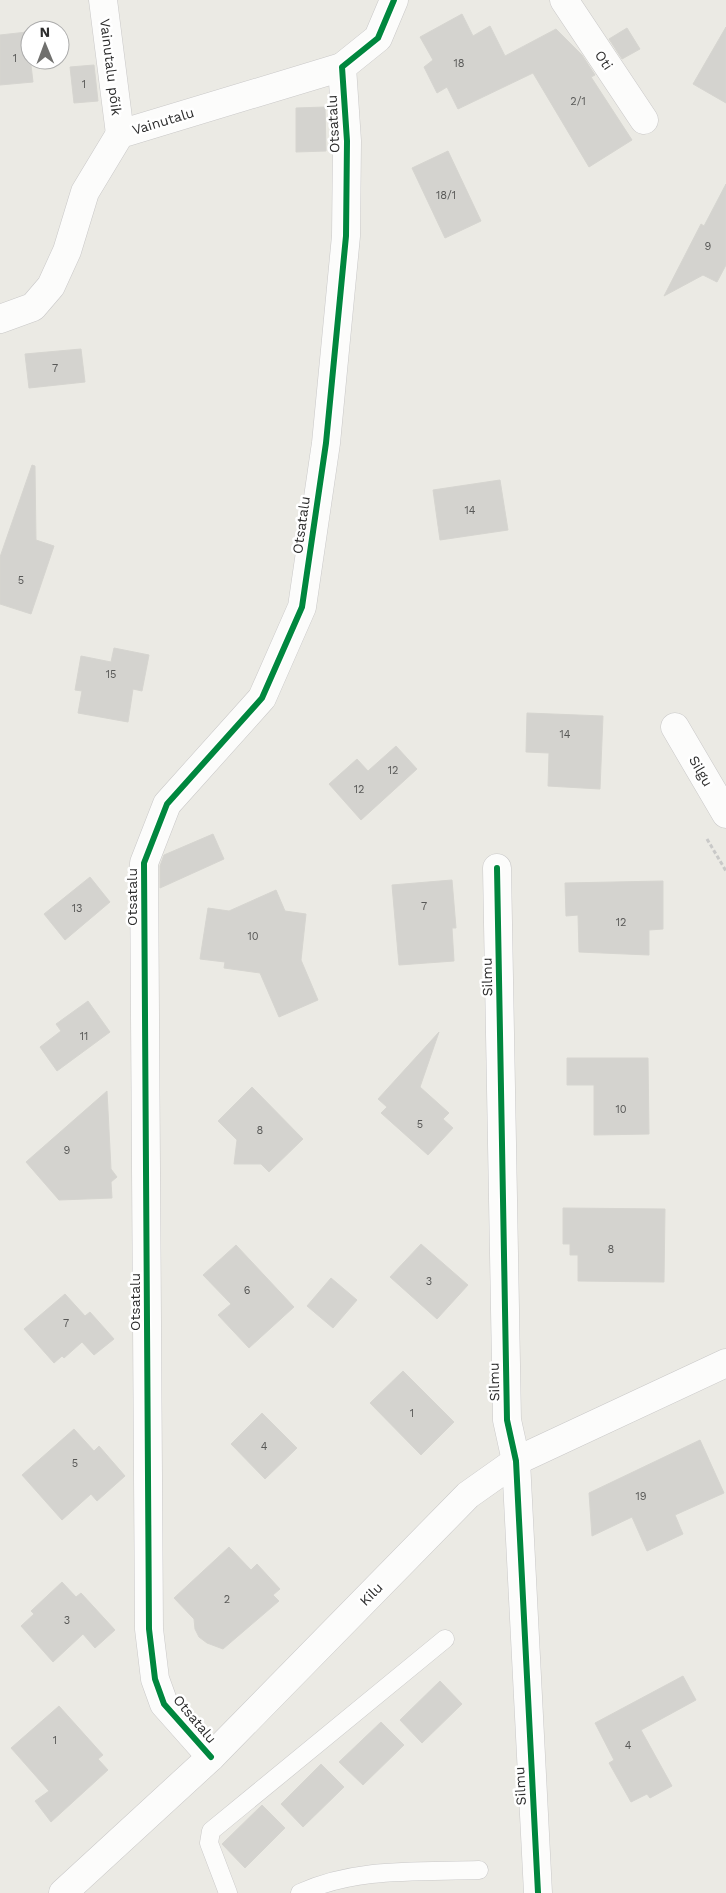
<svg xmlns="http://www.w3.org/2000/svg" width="726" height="1893" font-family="'Work Sans',sans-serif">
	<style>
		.building { fill: #d4d3cf; stroke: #d6d5d0 }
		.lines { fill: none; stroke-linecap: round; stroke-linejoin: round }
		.service-casing { stroke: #c9c8c8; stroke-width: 19 }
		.minor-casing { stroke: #c9c8c8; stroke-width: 29 }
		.path { stroke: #c9c9c8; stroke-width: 3; stroke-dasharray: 4 2.5; stroke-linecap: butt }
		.service { stroke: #fcfcfb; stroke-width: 18 }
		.minor { stroke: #fcfcfb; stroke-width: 28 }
		.cycleway-casing { stroke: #fff; stroke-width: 9 }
		.cycleway { stroke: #00873e; stroke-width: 6 }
		.labels { text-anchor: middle; stroke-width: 5; stroke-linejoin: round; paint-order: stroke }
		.number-label { font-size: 11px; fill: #585857 }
		.street-label { font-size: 14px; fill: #2e2e2e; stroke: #fff }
	</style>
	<rect width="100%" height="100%" fill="#ebeae4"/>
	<!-- building -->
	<g class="building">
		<path d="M462,14L473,36L490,26L505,56L556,29L582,55L595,75L591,77L632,140L589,167L533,73L458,109L447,87L437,93L424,67L433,60L420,37Z"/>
		<path d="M726,27V103L693,84Z"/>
		<path d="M627,28L640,49L622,59L609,39Z"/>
		<path d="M27,32L33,82L0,85V35Z"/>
		<path d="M94,65L98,101L74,103L70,67Z"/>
		<path d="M325,107L326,151L296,152V108Z"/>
		<path d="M448,151L481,221L445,238L412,168Z"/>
		<path d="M726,184V265L717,282L703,275L664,296L701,224L704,226Z"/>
		<path d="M81,349L85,382L29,388L25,354Z"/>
		<path d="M32,465L35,466L36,540L54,546L31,614L0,604V557Z"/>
		<path d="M500,480L508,530L440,540L433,490Z"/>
		<path d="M114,648L149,655L142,691L133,689L128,722L78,713L82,691L75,690L81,656L111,662Z"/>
		<path d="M527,713L603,716L600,789L548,786L549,753L526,752Z"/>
		<path d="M396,746L417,769L361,820L329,784L357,759L368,771Z"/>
		<path d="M213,834L224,859L160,888V866L164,855Z"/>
		<path d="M90,877L110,902L65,940L44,914Z"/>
		<path d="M452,880L456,928H452L454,961L399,965L392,885Z"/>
		<path d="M663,881V929L649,930V955L579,952L578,915L566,916L565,883Z"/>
		<path d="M276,890L285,911L306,914L301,960L318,1000L279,1017L260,973L224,968L225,962L200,959L208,908L229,911Z"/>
		<path d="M88,1001L110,1032L57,1071L40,1047L61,1031L56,1024Z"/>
		<path d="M439,1032L420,1087L449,1113L443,1119L453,1128L428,1155L381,1113L387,1107L378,1099Z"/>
		<path d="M567,1058H648L649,1134L594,1135V1085H567Z"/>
		<path d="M252,1087L303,1139L269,1172L261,1164H234L237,1140L218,1121Z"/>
		<path d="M107,1091L111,1169L117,1177L111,1182L112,1198L59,1200L26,1162Z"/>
		<path d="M563,1208L665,1209L664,1282L578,1281V1255H570V1244H563Z"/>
		<path d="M421,1244L468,1285L437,1319L390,1277Z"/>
		<path d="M236,1245L294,1307L249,1348L218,1315L231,1304L203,1275Z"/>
		<path d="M331,1278L357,1300L333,1328L307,1306Z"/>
		<path d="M65,1294L85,1316L90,1312L114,1339L94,1355L82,1342L64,1358L62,1356L54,1363L24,1329Z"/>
		<path d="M403,1371L454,1422L421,1455L370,1403Z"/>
		<path d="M262,1413L297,1448L265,1479L231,1444Z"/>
		<path d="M74,1429L94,1451L99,1446L125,1476L97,1501L91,1494L62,1520L22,1475Z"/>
		<path d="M700,1440L724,1493L675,1515L683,1534L647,1551L632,1517L592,1536L589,1493Z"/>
		<path d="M229,1547L251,1570L257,1564L280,1589L273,1595L279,1601L223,1649L207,1643L199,1637L195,1629L194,1619L174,1598Z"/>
		<path d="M62,1582L76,1597L81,1593L115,1630L95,1648L83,1634L53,1662L21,1626L34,1614L31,1611Z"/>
		<path d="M683,1676L696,1700L641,1730L672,1786L650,1798L647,1794L631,1802L609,1763L614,1760L595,1723Z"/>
		<path d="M440,1681L462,1704L422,1743L400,1720Z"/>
		<path d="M59,1706L103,1755L98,1759L108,1770L51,1822L35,1801L49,1791L11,1748Z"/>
		<path d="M381,1722L404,1745L363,1785L339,1762Z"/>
		<path d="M321,1764L344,1787L303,1827L281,1804Z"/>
		<path d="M262,1805L285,1828L245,1868L222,1844Z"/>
	</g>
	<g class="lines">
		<defs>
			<g id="service">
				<path d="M228,1893L209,1843L211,1831L445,1639"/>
				<path d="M300,1893C356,1867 419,1872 479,1870"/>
			</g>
			<g id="minor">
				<path d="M103,0L120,134"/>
				<path d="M564,0L644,120"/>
				<path d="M0,319L33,307L51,286L67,251L85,192L120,134L342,67"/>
				<path d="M675,727L726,814"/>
				<path d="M497,868L507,1420L516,1461L538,1893"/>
				<path d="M211,1757L164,1704L155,1679L149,1629L144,863L167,804L262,698L302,607L326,443L346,236L347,141L342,67L378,38L394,0"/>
				<path d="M63,1893L211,1757L468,1495L516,1461L726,1363"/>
			</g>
		</defs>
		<!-- service casing -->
		<use href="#service" class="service-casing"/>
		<!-- minor casing -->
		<use href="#minor" class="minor-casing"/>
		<!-- path -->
		<path class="path" d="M707,839L726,871"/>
		<!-- service -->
		<use href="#service" class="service"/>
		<!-- minor -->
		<use href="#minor" class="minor"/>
		<defs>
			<g id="cycleway">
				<path d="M497,868L507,1420L516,1461L538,1893"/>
				<path d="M211,1757L164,1704L155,1679L149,1629L144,863L167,804L262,698L302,607L326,443L346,236L347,141L342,67L378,38L394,0"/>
			</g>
		</defs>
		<!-- cycleway casing -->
		<use href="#cycleway" class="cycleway-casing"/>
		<!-- cycleway -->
		<use href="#cycleway" class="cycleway"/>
	</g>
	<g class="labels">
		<!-- number labels -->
		<g class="number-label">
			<text x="15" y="62">1</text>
			<text x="459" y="67">18</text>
			<text x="84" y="88">1</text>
			<text x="578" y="105">2/1</text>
			<text x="446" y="199">18/1</text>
			<text x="708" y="250">9</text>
			<text x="55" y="372">7</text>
			<text x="470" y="514">14</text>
			<text x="21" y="584">5</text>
			<text x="111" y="678">15</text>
			<text x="565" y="738">14</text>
			<text x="393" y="774">12</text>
			<text x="359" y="793">12</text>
			<text x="424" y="910">7</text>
			<text x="77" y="912">13</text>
			<text x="621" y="926">12</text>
			<text x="253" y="940">10</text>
			<text x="84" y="1040">11</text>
			<text x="621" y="1113">10</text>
			<text x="420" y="1128">5</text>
			<text x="260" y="1134">8</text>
			<text x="67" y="1154">9</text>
			<text x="611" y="1253">8</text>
			<text x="429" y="1285">3</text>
			<text x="247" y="1294">6</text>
			<text x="66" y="1327">7</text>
			<text x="412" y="1417">1</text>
			<text x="264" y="1450">4</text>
			<text x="75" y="1467">5</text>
			<text x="641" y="1500">19</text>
			<text x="227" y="1603">2</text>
			<text x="67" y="1624">3</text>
			<text x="55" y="1744">1</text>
			<text x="628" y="1749">4</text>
		</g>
		<!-- street labels -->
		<g class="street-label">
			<text transform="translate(604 60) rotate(56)" y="5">Oti</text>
			<text transform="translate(111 67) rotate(83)" y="5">Vainutalu põik</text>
			<text transform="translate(163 121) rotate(-17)" y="5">Vainutalu</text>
			<text transform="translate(333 124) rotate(-93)" y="5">Otsatalu</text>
			<text transform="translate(301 525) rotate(-82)" y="5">Otsatalu</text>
			<text transform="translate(701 771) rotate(60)" y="5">Silgu</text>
			<text transform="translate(132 897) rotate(-90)" y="5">Otsatalu</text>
			<text transform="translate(487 977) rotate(-91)" y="5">Silmu</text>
			<text transform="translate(135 1302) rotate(-90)" y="5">Otsatalu</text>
			<text transform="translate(494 1382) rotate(-91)" y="5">Silmu</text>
			<text transform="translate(371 1594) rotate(-45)" y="5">Kilu</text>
			<text transform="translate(195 1719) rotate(50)" y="5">Otsatalu</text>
			<text transform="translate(520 1786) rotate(-93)" y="5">Silmu</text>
		</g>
	</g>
	<!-- north arrow -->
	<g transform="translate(45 45) rotate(359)"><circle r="24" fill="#ffffff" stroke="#ababab"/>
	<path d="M0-4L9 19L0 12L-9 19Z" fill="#70706e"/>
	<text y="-8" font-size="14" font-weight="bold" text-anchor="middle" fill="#2e2e2e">N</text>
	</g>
</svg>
